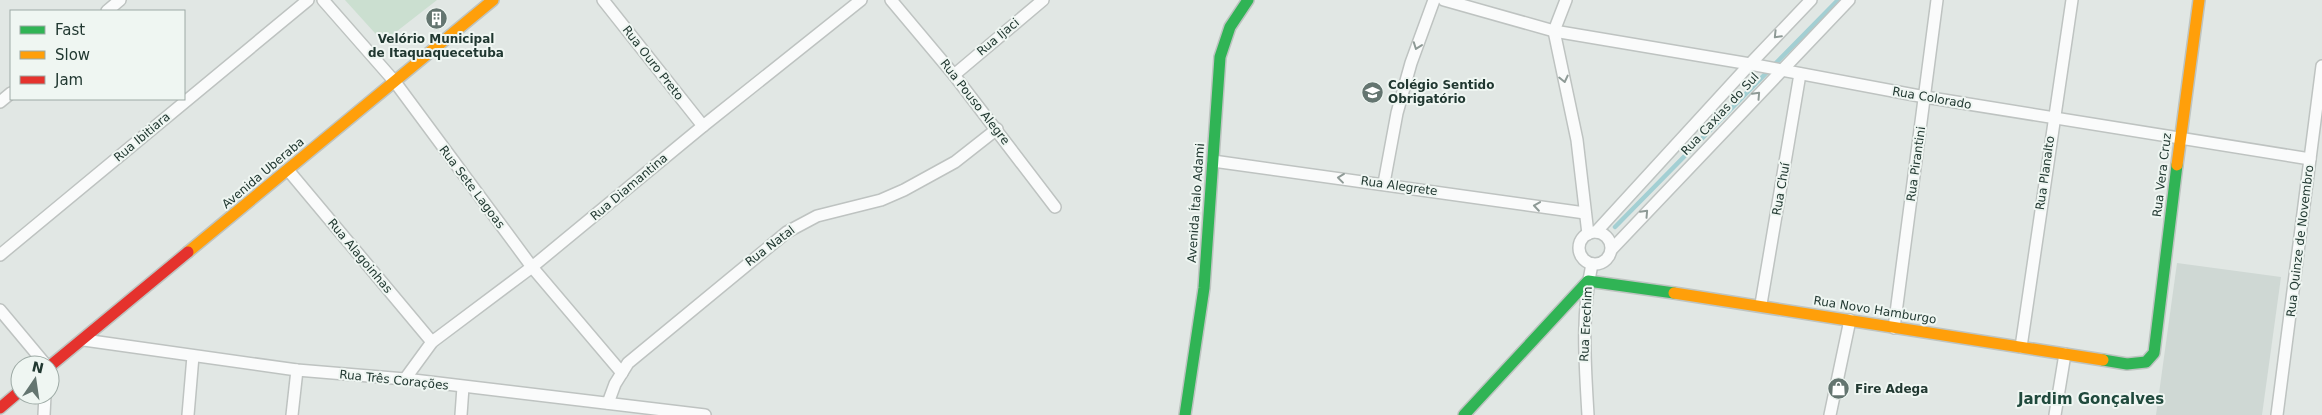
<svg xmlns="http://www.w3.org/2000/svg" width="2322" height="415" font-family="'DejaVu Sans',sans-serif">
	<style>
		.built { fill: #cfd8d4 }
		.green { fill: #cbdfd0 }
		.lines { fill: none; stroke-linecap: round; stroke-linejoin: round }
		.stream { stroke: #a3cfd3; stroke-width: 4.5 }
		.street-casing { stroke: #bec3c1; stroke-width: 14 }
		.fast-casing { stroke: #bec4c1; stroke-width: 14 }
		.slow-casing { stroke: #bec4c1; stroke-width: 14 }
		.jam-casing { stroke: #bec4c1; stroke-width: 14 }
		.street { stroke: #fafbfb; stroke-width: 11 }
		.fast { stroke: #30b455; stroke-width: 11 }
		.slow { stroke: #ff9f0a; stroke-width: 11 }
		.jam { stroke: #e5322d; stroke-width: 11 }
		.oneway { stroke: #8e9a96 }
		.labels { text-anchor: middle; stroke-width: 4; stroke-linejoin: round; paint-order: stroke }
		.street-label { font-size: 12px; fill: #213831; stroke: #eff6f2 }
		.poi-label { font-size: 12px; font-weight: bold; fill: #213831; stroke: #eff6f2; text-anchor: start }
		.quarter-label { font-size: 15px; font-weight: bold; fill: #1f493c; stroke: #eff6f2 }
	</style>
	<rect width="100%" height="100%" fill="#e1e7e4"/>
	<!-- built -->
	<path class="built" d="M2177,263L2281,277L2262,415H2156Z"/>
	<!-- green -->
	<path class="green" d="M345,0H437L383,42Z"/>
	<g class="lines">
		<!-- stream -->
		<path class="stream" d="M1615,227L1838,0"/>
		<defs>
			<g id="street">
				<path d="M323,0L395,82L532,267L622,373"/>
				<path d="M603,0L703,126"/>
				<path d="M891,0L954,75L1055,207"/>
				<path d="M1444,0L1554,31L1750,64L1925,97L2310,159"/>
				<path d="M1566,0L1554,31L1577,140L1588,234"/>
				<path d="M107,11L120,0"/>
				<path d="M954,75L1043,0"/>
				<path d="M0,102L11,93"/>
				<path d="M1213,161L1585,213"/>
				<path d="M288,170L432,342"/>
				<path d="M1384,183L1397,113L1411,63L1434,0"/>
				<circle cx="1595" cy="248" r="16"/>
				<path d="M1596,232L1750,64L1811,0"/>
				<path d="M1612,249L1849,0"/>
				<path d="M0,255L308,0"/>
				<path d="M1761,304L1800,74"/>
				<path d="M0,310L46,365"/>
				<path d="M1894,328L1937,0"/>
				<path d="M84,340L297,370L405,379L705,415"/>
				<path d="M2021,347L2072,0"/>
				<path d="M405,379L432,342L532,267L703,126L861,0"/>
				<path d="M608,403L615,384L628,363L787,232L817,216L881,200L904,190L955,162L997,129"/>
				<path d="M44,415L45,395"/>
				<path d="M188,415L193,356"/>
				<path d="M292,415L297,370"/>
				<path d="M461,415L463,387"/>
				<path d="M1588,415C1585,363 1581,315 1592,264"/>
				<path d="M1830,415L1850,320"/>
				<path d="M2055,415L2065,354"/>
				<path d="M2277,415L2322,66"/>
			</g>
			<g id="fast">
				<path d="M2103,360L2127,364L2146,362L2154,353L2177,165"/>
				<path d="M1185,415L1204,288L1220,57L1230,27L1248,0"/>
				<path d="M1464,415L1588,281L1674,293"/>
			</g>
			<g id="slow">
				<path d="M2177,165L2199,0"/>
				<path d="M188,252L493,0"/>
				<path d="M1674,293L2103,360"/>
			</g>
			<g id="jam">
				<path d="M50,366L188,252"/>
				<path d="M0,408L20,391"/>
			</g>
		</defs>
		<!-- street casing -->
		<use href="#street" class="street-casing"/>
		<!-- fast casing -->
		<use href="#fast" class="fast-casing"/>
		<!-- slow casing -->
		<use href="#slow" class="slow-casing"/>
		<!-- jam casing -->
		<use href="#jam" class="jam-casing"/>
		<!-- street -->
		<use href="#street" class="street"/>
		<!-- fast -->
		<use href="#fast" class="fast"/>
		<!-- slow -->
		<use href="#slow" class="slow"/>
		<!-- jam -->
		<use href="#jam" class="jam"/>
	</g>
	<!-- one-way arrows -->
	<defs><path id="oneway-chevron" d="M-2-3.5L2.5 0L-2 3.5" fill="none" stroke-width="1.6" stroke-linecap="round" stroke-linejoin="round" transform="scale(1.25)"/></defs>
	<g class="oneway">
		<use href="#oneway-chevron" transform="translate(1777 35) rotate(134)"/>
		<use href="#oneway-chevron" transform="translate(1417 46) rotate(110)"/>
		<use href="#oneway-chevron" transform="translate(1564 79) rotate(77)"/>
		<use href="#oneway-chevron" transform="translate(1757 95) rotate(-47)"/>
		<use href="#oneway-chevron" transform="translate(1341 178) rotate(-173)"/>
		<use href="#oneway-chevron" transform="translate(1537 206) rotate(-172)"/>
		<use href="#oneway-chevron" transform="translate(1645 213) rotate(-47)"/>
	</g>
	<!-- icons -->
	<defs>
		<symbol id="building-disc" viewBox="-11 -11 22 22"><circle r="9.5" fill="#647570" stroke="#eff6f2"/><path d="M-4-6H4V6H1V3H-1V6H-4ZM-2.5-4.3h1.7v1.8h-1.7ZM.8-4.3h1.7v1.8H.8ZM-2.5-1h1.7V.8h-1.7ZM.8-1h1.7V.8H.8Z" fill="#fff"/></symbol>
		<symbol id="school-disc" viewBox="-11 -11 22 22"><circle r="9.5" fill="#647570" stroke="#eff6f2"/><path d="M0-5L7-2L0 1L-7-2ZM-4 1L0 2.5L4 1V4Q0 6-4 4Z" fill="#fff"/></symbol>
		<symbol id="shop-disc" viewBox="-11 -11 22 22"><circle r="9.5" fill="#647570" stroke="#eff6f2"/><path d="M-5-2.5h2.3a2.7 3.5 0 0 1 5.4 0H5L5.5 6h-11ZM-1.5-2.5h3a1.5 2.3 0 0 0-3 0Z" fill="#fff"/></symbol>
	</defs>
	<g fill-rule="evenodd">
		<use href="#building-disc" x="424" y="6" width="25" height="25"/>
		<use href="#school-disc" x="1360" y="80" width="25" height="25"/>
		<use href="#shop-disc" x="1826" y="376" width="25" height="25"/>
	</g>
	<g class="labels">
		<!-- street labels -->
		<g class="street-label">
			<text transform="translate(998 37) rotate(-40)" y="4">Rua Ijaci</text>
			<text transform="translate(653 63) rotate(52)" y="4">Rua Ouro Preto</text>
			<text transform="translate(1932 98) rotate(10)" y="4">Rua Colorado</text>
			<text transform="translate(975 102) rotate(52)" y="4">Rua Pouso Alegre</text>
			<text transform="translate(1720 114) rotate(-47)" y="4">Rua Caxias do Sul</text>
			<text transform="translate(142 137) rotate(-40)" y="4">Rua Ibitiara</text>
			<text transform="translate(1916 164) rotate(-82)" y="4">Rua Pirantini</text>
			<text transform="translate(263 173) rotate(-40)" y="4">Avenida Uberaba</text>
			<text transform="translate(2045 173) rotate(-82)" y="4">Rua Planalto</text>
			<text transform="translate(2162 175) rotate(-83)" y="4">Rua Vera Cruz</text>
			<text transform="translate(1399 186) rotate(8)" y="4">Rua Alegrete</text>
			<text transform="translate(472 187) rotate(53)" y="4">Rua Sete Lagoas</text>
			<text transform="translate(629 187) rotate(-40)" y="4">Rua Diamantina</text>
			<text transform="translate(1781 189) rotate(-80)" y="4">Rua Chuí</text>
			<text transform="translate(1196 203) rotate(-86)" y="4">Avenida Ítalo Adami</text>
			<text transform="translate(2300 241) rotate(-83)" y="4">Rua Quinze de Novembro</text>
			<text transform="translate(770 246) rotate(-37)" y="4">Rua Natal</text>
			<text transform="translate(360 256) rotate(50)" y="4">Rua Alagoinhas</text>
			<text transform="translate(1875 310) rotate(9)" y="4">Rua Novo Hamburgo</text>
			<text transform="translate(1586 324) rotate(-87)" y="4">Rua Erechim</text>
			<text transform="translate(394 380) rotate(6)" y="4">Rua Três Corações</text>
		</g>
		<!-- poi labels -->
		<g class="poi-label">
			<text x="436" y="43" text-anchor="middle">Velório Municipal<tspan x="436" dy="14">de Itaquaquecetuba</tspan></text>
			<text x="1388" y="89">Colégio Sentido<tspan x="1388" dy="14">Obrigatório</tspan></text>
			<text x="1855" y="393">Fire Adega</text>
		</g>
		<!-- quarter labels -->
		<g class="quarter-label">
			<text x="2091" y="404">Jardim Gonçalves</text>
		</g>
	</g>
	<!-- legend -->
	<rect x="10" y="10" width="175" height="90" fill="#eff6f2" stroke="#9daaa5"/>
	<rect x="20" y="26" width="25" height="8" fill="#30b455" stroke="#9daaa5"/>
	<text x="55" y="35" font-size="15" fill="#213831">Fast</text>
	<rect x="20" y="51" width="25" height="8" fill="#ff9f0a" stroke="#9daaa5"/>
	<text x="55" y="60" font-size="15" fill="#213831">Slow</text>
	<rect x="20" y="76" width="25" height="8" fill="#e5322d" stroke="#9daaa5"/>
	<text x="55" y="85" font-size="15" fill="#213831">Jam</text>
	<!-- north arrow -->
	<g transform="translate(35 380) rotate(13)"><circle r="24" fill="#eff6f2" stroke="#9daaa5"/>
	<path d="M0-4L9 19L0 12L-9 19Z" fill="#647570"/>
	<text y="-8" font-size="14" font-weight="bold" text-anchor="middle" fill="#213831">N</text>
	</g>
</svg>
